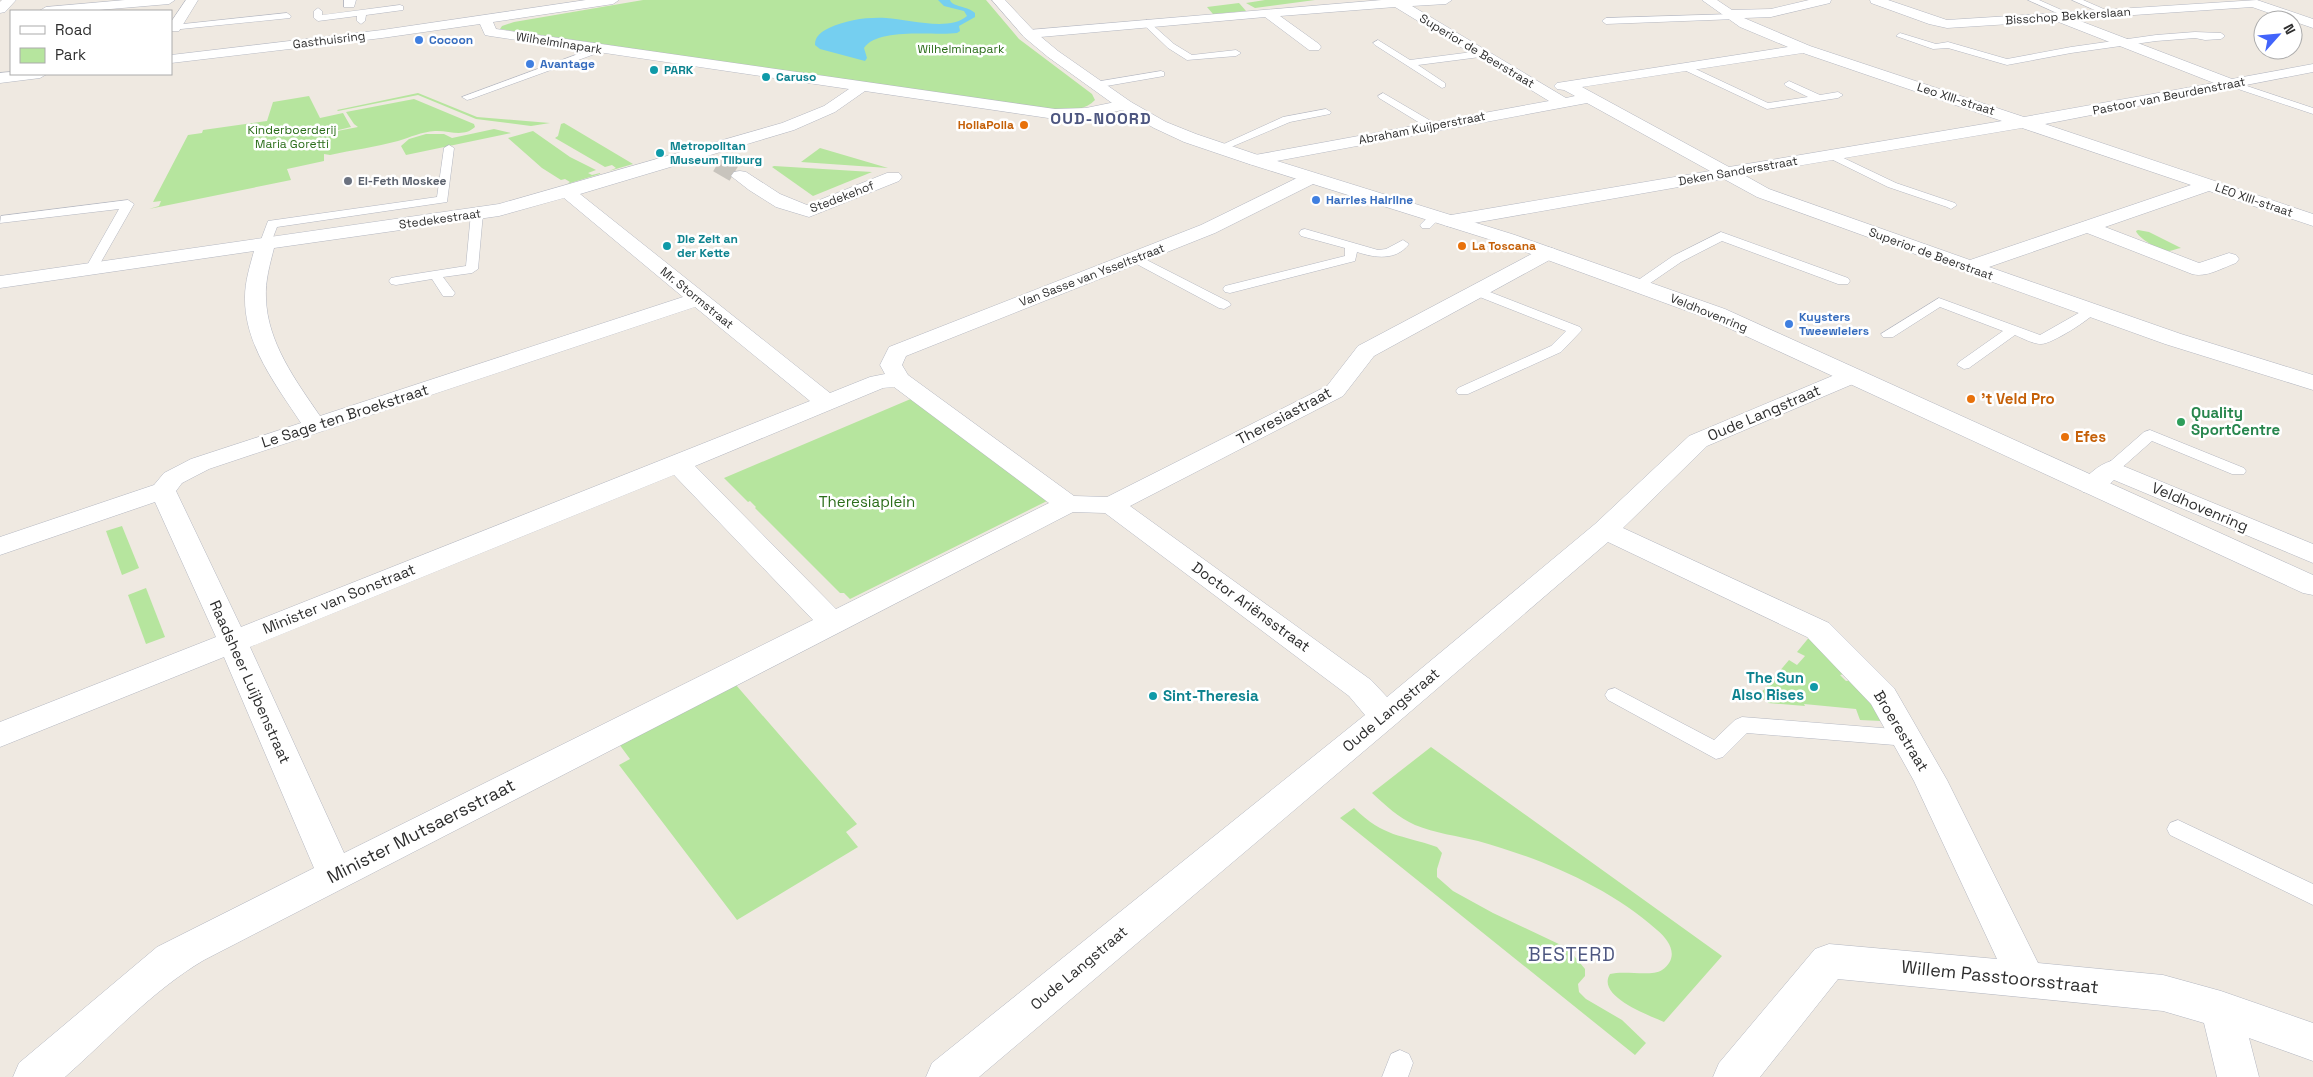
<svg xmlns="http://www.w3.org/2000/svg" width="2313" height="1077" font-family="'Space Grotesk',sans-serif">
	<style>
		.green { fill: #b6e59e }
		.water { fill: #75cff0 }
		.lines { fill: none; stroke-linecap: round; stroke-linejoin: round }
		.minor-tunnel { stroke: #c8c4bd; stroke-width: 19; stroke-dasharray: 19 9; stroke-linecap: butt }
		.service-casing { stroke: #b4b7c1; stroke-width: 1 }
		.minor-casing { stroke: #b4b7c1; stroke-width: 1 }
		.tertiary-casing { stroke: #b4b7c1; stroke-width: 1 }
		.service { fill: #fff; fill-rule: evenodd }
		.minor { fill: #fff; fill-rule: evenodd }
		.tertiary { fill: #fff; fill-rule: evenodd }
		.shop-dot { fill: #3f7fe0; stroke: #fff; stroke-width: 2 }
		.culture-dot { fill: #0f9aa8; stroke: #fff; stroke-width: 2 }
		.food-dot { fill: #e8710a; stroke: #fff; stroke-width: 2 }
		.worship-dot { fill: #6b7280; stroke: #fff; stroke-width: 2 }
		.leisure-dot { fill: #2e9e5b; stroke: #fff; stroke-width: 2 }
		.labels { text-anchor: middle; stroke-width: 5; stroke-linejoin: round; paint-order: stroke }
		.far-street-label { font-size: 12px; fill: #2e2e2e; stroke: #fff }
		.far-shop-label { font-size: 12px; font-weight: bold; fill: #366cbe; stroke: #fff; text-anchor: start }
		.far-park-label { font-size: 12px; fill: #2c6e1b; stroke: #fff }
		.far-culture-label { font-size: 12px; font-weight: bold; fill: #0d838f; stroke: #fff; text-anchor: start }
		.far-food-label { font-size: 12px; font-weight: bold; fill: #c56008; stroke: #fff; text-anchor: end }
		.far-worship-label { font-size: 12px; font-weight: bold; fill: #5b616d; stroke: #fff; text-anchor: start }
		.food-label { font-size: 15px; font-weight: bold; fill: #c56008; stroke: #fff; text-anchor: start }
		.street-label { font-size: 15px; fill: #2e2e2e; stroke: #fff }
		.leisure-label { font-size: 15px; font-weight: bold; fill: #27864d; stroke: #fff; text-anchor: start }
		.park-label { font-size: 15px; fill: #2c6e1b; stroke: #fff }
		.culture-label { font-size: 15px; font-weight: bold; fill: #0d838f; stroke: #fff; text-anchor: end }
		.far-district-label { font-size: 16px; font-weight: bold; letter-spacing: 1px; fill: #4d5680; stroke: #fff }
		.near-street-label { font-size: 18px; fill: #2e2e2e; stroke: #fff }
		.near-neighbourhood-label { font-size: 19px; letter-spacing: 1px; fill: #4d5680; stroke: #fff }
	</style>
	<rect width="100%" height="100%" fill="#efe9e1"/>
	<!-- green -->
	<g class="green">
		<path d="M643,0H986L1019,39L1092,94L1095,100C1086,110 1072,110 1060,111L500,29L502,26L514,22Z"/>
		<path d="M1265,0H1315L1255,8L1246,3Z"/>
		<path d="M1239,3L1246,11L1213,14L1207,7Z"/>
		<path d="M418,93L477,117L550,123L531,126L476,119L418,95L338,111L337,110Z"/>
		<path d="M309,96L320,118L343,113L351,127L322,134L358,127L354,124L346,112L414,99L474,124L475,127C463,138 449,130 435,131C421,132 411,137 398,141C376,147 352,150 330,155L324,154V161L287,169L291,180L149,209L159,206L161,201L153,202L188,135L202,133L203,130L267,121L273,102Z"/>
		<path d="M564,123L633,164L609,171L616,168L612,165L605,167L555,138L558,136L561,124Z"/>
		<path d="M494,129L511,133L406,155L401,146L409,139L426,134H444L452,138Z"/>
		<path d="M533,131L570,157L596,170L588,173L592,175L600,173V174L567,184L570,182L565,179L561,180L542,168L508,138Z"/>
		<path d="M820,148L888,168L801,162Z"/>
		<path d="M774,166L872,172L813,196L772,167Z"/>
		<path d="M2138,230L2149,232L2181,248C2178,248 2172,251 2169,251C2160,251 2138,238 2136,231Z"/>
		<path d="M913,398L1047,501L850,599L844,593H840L755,508L756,507L750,501L748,502L724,478Z"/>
		<path d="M122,526L139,568L122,575L106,531Z"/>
		<path d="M146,588L165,637L146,644L128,595Z"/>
		<path d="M1811,635L1848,673L1840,675L1846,681L1852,680L1867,695L1882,721L1860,720L1856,709L1804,704L1805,706L1768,703L1767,700H1755L1789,660L1797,665L1805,656L1797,652Z"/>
		<path d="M736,685L857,824L846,832L858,847L737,920L619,765L630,759L619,744Z"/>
		<path d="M1431,747L1722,956L1664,1022C1648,1015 1596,996 1610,974C1625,970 1651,977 1662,970C1680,957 1670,941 1657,930C1607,886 1542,859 1478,841C1457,836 1435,833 1415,825C1399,818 1385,805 1372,793Z"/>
		<path d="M1354,808C1385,838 1400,834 1437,847L1442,853L1437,869V877L1453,891L1493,913L1563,946L1570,951L1585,969V976L1578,984L1579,992L1586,999L1622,1020L1646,1043L1635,1055L1340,818Z"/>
	</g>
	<!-- water -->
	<path class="water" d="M938,0H950C952,7 968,6 975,13V17L959,26L960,31L957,33C935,36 878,27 864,48L867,58L865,61L820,49L815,45C815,36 821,32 829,28C846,20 867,17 886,18C908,19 949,32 967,16L964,11L944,6Z"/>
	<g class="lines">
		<!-- minor-tunnel -->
		<path class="minor-tunnel" d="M718,163L740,176"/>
		<defs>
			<g id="service">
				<path d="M2028,0H2039L2075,16L2068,18Z"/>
				<path d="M2072,0H2083L2113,13L2106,15Z"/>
				<path d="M400,5L403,6V10L366,15L365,21L361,24L357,21V16L318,21L314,18V11L318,8L322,11V15Z"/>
				<path d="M287,13L291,16L290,18L171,30V26L174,25Z"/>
				<path d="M1733,14L1736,15V19L1606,24L1602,21L1606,18Z"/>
				<path d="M1147,20L1174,44L1192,55L1236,50L1241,53L1236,56L1187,60L1168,48L1144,25L1143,23Z"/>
				<path d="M2195,32L2221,33L2225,36L2221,39L2205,40L2195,38L2156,41L2071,53L2007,65L1948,48L1933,49L1896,36L1900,33L1936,44L1948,42L2007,59L2071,47L2156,35Z"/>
				<path d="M1378,40L1410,60L1480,51L1485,54L1480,57L1418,65L1445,83V87L1442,88L1375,45L1373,43Z"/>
				<path d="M600,46L605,49L603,51L471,99L467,100L462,97Z"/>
				<path d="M1685,64L1768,103L1808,97L1786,86L1784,84L1789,81L1820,95L1838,92L1843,95L1838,98L1767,109L1682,69V65Z"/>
				<path d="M1161,71L1164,72V76L1095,88L1090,85L1095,82Z"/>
				<path d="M2229,80L2313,108V114L2226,85L2224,83Z"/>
				<path d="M1383,93L1436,124L1437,126L1436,128H1428L1379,98L1378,96Z"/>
				<path d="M1326,109L1331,112L1330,114L1290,122L1224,150L1220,151L1215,148L1283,117Z"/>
				<path d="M449,145L454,148L447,202L277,227L269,248L265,249L259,245L268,221L437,197L444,148Z"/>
				<path d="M1831,152L1896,183L1955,203L1957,205L1951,209L1947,207L1888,187L1827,157L1826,155Z"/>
				<path d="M128,200L134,204L97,269L91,273L85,269L119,209L0,223L1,216Z"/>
				<path d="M477,209L483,213L478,269L472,273L443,277L455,293L453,296H443L432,279L396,285L391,284L389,281L391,278L396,277L466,266L471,213Z"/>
				<path d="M1436,212L1440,213L1442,216L1430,228H1422L1420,225L1432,213Z"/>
				<path d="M1305,229L1378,250L1386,249L1403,240L1409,244C1396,261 1375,258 1357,252L1355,261L1230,293L1225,292L1223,289L1225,286L1345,256V248L1301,236L1299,233L1301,230Z"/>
				<path d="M1721,232L1848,278L1850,281L1848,284H1838L1722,241L1681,262L1643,288H1633L1631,285L1673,256Z"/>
				<path d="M1135,254L1229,302L1231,305L1224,309L1219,308L1131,261L1129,258L1131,255Z"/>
				<path d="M1477,287L1580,327L1582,330L1561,352L1468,394H1458L1456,391L1458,388L1551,346L1566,331L1472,294L1470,291Z"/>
				<path d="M1939,298L2040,335L2091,306L2098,310C2091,319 2052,344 2041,344C2033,344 2022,338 2015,335L1969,368L1964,369L1957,365L1959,362L2003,331L1940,307L1893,337H1883L1881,334Z"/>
				<path d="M2150,430L2244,468L2246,471L2244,474H2232L2152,441L2117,472H2105L2103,469L2105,466L2144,432Z"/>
				<path d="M1615,688L1714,740L1735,720L1742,717L1907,730L1914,732L1917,738L1914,744L1907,746L1747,733L1723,757L1716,759L1608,700L1605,695L1608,690Z"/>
				<path d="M2178,820L2313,884V905L2170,835L2167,829L2170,823Z"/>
				<path d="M1400,1050L1409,1054L1413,1063L1408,1077H1382L1391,1054Z"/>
			</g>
			<g id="minor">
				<path d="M2,0H16L5,12L0,13V2Z"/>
				<path d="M125,0H175L169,4L87,11H39L46,7Z"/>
				<path d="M186,0H198L179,31H171V22Z"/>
				<path d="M344,0H356L354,7H344Z"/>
				<path d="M586,0H619L613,4L493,22L496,29L1055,109L1086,108L1125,100L1131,102L1133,105L1131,108L1086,118L1055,119L865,91L835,112L794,130L580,194L830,393L870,377L885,374L880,365L889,347L1201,225L1305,174H1317L1320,178L1317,182L1215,233L906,356L902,365L908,375L1074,496L1107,497L1327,386L1358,346L1541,249L1548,247L1555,249L1558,253L1555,257L1374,356L1343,396L1130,506L1371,680L1387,697L1595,524L1689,436L1844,371L1852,369L1860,371L1864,376L1860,381L1707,446L1623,528L1829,623L1894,688L1947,780L2038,963L2163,975L2221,991L2313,1023V1061L2249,1038L2259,1077H2217L2204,1023L2163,1011L1838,979L1760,1077H1713L1719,1063L1815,949L1829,944L1997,959L1914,781L1871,704L1807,637L1608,542L1396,724L979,1077H926L932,1063L1365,715L1349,696L1105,513L1073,512L204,960C153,990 109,1038 65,1077H13L19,1063L157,947L314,868L224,657L0,747V722L216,637L155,502L0,555V537L154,485L164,473L191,459L301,423C276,385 244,344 245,297C245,281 250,266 254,251L0,288V276L499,204L782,123L824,106L849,89L490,36L485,35L480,24L382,38L171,63V55L382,30ZM564,198L683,297L320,416C296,381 267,342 266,298C265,281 270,264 274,248L499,216ZM695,307L810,401L241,627L176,491L182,483L209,469ZM894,387L1049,503L836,609L695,466L883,388ZM674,475L813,620L344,853L250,647Z"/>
				<path d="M1382,0H1452L1446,4L1412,6L1566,98L1575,96L1564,90L1557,89L1554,86L1557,83L1788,47L1740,27L1702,0H1717L1732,10L1771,9L1809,0H1831L1830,3L1771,17L1744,18L1810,46L2024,117L2214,83L2056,21L1947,28L1929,24L1871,3L1870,0H1888L1947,20L2257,0L2313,19V28L2252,7L2075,19L2232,79L2313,64V72L2045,124L2313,214V226L2209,191L2105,227L2199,263L2229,253L2236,255L2239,259L2236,263C2222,268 2206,278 2192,274L2087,233L1989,267L2181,334L2313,375V390L2165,344L1962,271L1757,197L1724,179L1451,227L1444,225L1442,221L1444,217L1451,215L1710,171L1587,103L1255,165L1249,164L1246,160L1249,156L1255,155L1549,101L1395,7L1280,16L1319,44L1321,47L1319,50H1309L1265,17L1029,38L1022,34L1029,30ZM1803,53L2002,121L1729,167L1582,87ZM2022,128L2191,185L1970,260L1769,189L1744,175Z"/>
				<path d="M11,72V74H47L40,78L0,83V73Z"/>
				<path d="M740,171L746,172L780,194L807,205L887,173H899L902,177L899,181L809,217L776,207L749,190L731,176L734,172Z"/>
				<path d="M2111,461L2313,544V563L2114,480C2104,489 2098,495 2083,492L2079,486C2087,475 2098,465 2111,461Z"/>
			</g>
			<path id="tertiary" d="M992,0H1005L1034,31L1058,51L1131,102L1166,122L1196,134L1261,156L1515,235L1725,309L2313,575V595L2303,593L1709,319L1501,243L1249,164L1184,142L1154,128L1119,108L1048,57L1024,37Z"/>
		</defs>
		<!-- service casing -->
		<use href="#service" class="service-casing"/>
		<!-- minor casing -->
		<use href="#minor" class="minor-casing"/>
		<!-- tertiary casing -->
		<use href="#tertiary" class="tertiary-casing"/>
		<!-- service -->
		<use href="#service" class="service"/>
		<!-- minor -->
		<use href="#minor" class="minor"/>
		<!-- tertiary -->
		<use href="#tertiary" class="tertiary"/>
	</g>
	<!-- markers -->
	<g class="shop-dot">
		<circle cx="419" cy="40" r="5"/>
		<circle cx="530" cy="64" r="5"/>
		<circle cx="1316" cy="200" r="5"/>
		<circle cx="1789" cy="324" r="5"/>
	</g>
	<g class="culture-dot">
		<circle cx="654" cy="70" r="5"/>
		<circle cx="766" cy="77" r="5"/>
		<circle cx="660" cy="153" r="5"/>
		<circle cx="667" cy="246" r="5"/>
		<circle cx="1814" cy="687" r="5"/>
		<circle cx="1153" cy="696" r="5"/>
	</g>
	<g class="food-dot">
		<circle cx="1024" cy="125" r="5"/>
		<circle cx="1462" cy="246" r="5"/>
		<circle cx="1971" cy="399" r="5"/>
		<circle cx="2065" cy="437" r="5"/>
	</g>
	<circle class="worship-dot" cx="348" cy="181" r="5"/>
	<circle class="leisure-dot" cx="2181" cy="422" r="5"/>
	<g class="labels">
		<!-- far-street labels -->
		<g class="far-street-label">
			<text transform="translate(2068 16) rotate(-4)" y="4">Bisschop Bekkerslaan</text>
			<text transform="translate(329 40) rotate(-7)" y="4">Gasthuisring</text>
			<text transform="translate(559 43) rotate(9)" y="4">Wilhelminapark</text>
			<text transform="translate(1477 51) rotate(31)" y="4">Superior de Beerstraat</text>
			<text transform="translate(2169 96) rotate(-11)" y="4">Pastoor van Beurdenstraat</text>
			<text transform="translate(1956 99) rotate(18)" y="4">Leo XIII-straat</text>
			<text transform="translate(1422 128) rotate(-11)" y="4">Abraham Kuijperstraat</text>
			<text transform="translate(1738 171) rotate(-10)" y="4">Deken Sandersstraat</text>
			<text transform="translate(842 197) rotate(-21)" y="4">Stedekehof</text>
			<text transform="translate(2254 200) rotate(19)" y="4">LEO XIII-straat</text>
			<text transform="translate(440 219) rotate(-8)" y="4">Stedekestraat</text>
			<text transform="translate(1931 254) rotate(20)" y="4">Superior de Beerstraat</text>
			<text transform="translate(1092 275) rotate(-21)" y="4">Van Sasse van Ysseltstraat</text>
			<text transform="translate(697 298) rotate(39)" y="4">Mr. Stormstraat</text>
			<text transform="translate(1709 313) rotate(22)" y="4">Veldhovenring</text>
		</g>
		<!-- far-shop labels -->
		<g class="far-shop-label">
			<text x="429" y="44">Cocoon</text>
			<text x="540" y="68">Avantage</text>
			<text x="1326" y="204">Harries Hairline</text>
			<text x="1799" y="321">Kuysters<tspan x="1799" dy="14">Tweewielers</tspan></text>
		</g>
		<!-- far-park labels -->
		<g class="far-park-label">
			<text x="961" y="53">Wilhelminapark</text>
			<text x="292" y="134">Kinderboerderij<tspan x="292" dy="14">Maria Goretti</tspan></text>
		</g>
		<!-- far-culture labels -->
		<g class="far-culture-label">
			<text x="664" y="74">PARK</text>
			<text x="776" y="81">Caruso</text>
			<text x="670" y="150">Metropolitan<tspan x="670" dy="14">Museum Tilburg</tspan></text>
			<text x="677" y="243">Die Zeit an<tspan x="677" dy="14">der Kette</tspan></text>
		</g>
		<!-- far-food labels -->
		<g class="far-food-label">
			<text x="1014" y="129">HollaPolla</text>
			<text x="1472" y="250" text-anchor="start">La Toscana</text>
		</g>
		<!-- far-worship labels -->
		<g class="far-worship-label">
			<text x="358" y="185">El-Feth Moskee</text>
		</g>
		<!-- food labels -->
		<g class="food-label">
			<text x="1981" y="404">'t Veld Pro</text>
			<text x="2075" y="442">Efes</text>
		</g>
		<!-- street labels -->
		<g class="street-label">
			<text transform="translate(1764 413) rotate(-23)" y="5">Oude Langstraat</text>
			<text transform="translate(345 416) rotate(-18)" y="5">Le Sage ten Broekstraat</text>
			<text transform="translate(1284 416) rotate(-28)" y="5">Theresiastraat</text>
			<text transform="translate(2200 507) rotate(23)" y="5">Veldhovenring</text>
			<text transform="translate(339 599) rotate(-22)" y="5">Minister van Sonstraat</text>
			<text transform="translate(1251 607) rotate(36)" y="5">Doctor Ariënsstraat</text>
			<text transform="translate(250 682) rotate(66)" y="5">Raadsheer Luijbenstraat</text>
			<text transform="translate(1391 710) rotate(-40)" y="5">Oude Langstraat</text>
			<text transform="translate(1901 731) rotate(59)" y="5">Broerestraat</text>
			<text transform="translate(1079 968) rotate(-40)" y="5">Oude Langstraat</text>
		</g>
		<!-- leisure labels -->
		<g class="leisure-label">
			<text x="2191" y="418">Quality<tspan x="2191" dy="17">SportCentre</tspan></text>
		</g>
		<!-- park labels -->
		<g class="park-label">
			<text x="867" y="507">Theresiaplein</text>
		</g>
		<!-- culture labels -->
		<g class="culture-label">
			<text x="1804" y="683">The Sun<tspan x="1804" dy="17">Also Rises</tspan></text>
			<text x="1163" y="701" text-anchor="start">Sint-Theresia</text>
		</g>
		<!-- far-district labels -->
		<g class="far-district-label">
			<text x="1101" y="124">OUD-NOORD</text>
		</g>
		<!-- near-street labels -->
		<g class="near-street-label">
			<text transform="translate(421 831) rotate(-27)" y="6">Minister Mutsaersstraat</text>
			<text transform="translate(2000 977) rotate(6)" y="6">Willem Passtoorsstraat</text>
		</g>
		<!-- near-neighbourhood labels -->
		<g class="near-neighbourhood-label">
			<text x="1572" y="961">BESTERD</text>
		</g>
	</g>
	<!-- legend -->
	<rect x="10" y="10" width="162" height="65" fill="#ffffff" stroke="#ababab"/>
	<rect x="20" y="26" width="25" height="8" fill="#ffffff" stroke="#ababab"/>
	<text x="55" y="35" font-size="15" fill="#2e2e2e">Road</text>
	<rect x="20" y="48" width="25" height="15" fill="#b6e59e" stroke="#ababab"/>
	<text x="55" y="60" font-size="15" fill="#2e2e2e">Park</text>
	<!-- north arrow -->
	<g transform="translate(2278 35) rotate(63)"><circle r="24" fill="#ffffff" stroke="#ababab"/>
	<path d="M0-4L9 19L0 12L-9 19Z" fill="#4264fb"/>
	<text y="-8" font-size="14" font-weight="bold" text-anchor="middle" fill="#2e2e2e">N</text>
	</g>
</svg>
